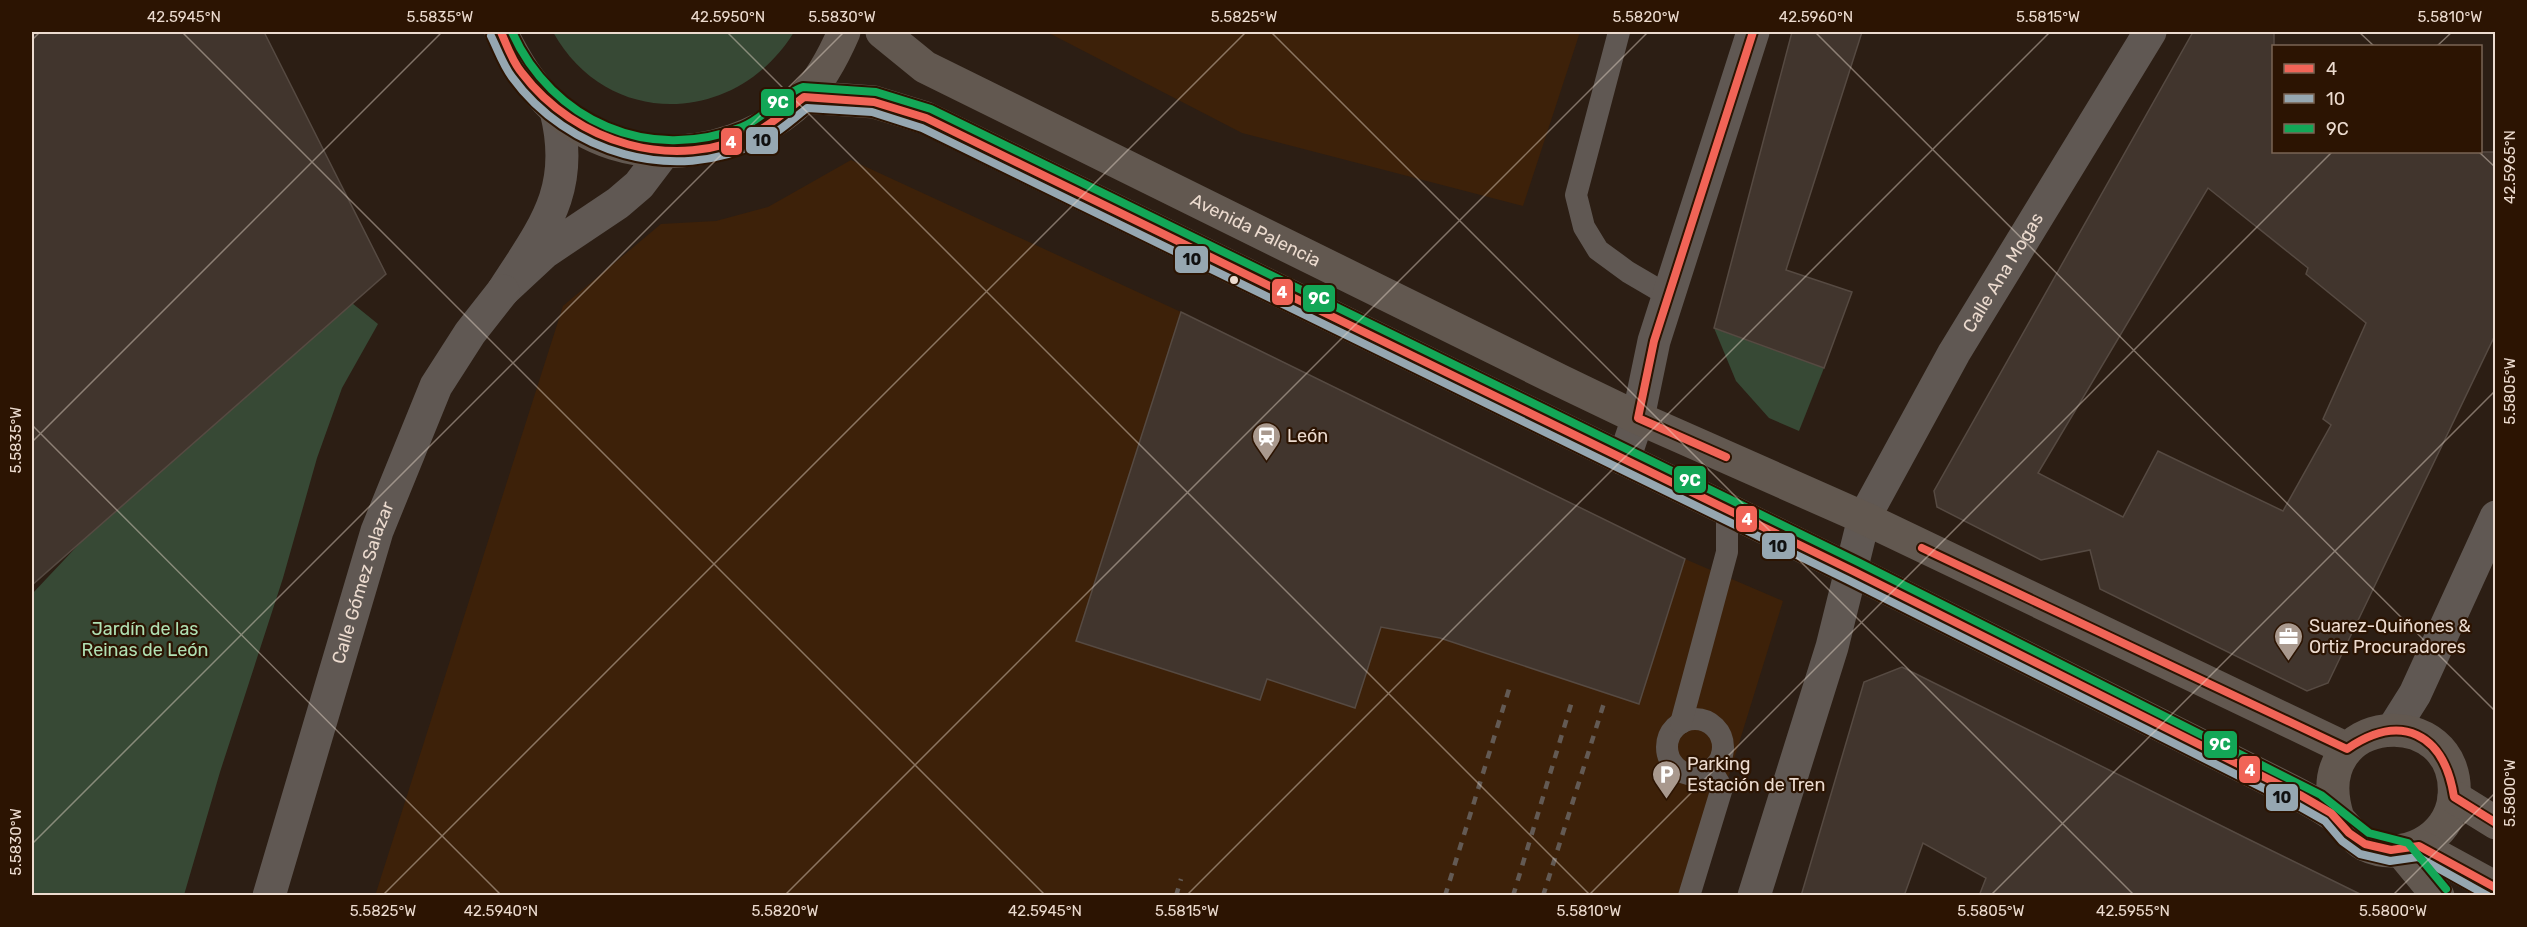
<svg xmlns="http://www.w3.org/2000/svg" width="2527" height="927" font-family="Rubik,sans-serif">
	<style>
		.built { fill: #3d2109 }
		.green { fill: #374935 }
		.building { fill: #41352d; stroke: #564a42; stroke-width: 1.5; fill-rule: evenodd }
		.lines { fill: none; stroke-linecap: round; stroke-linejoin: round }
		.lane { stroke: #605853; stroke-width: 22 }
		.street { stroke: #605853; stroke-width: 33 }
		.primary { stroke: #625850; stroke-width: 33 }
		.rail { stroke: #635a54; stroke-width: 4.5; stroke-dasharray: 8 8; stroke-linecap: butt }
		.bus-1-casing { stroke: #2c1402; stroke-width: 12 }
		.bus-2-casing { stroke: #2c1402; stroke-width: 12 }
		.bus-3-casing { stroke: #2c1402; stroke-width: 12 }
		.bus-1 { stroke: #f16457; stroke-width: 8 }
		.bus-2 { stroke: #96a7b1; stroke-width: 8 }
		.bus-3 { stroke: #13a757; stroke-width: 8 }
		.ticks { fill: none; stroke: #ecdbcf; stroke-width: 1.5; stroke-opacity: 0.45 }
		.bus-dot { fill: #ecdbcf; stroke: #2c1402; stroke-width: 2 }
		.labels { text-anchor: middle; stroke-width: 4.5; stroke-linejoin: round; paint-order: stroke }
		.street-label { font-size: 18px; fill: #ecdbcf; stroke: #2c1402 }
		.poi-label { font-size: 18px; fill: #ecdbcf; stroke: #2c1402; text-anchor: start }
		.park-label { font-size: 18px; fill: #b0e0b3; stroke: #2c1402 }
		.line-badge { stroke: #2c1402; stroke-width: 2 }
		.badge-label { font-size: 16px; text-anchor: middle; font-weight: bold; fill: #fff }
		.pale-badge-label { font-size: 16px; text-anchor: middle; font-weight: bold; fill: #111 }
		.neatline { fill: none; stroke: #ecdbcf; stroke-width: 2 }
		.ticks-label { font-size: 15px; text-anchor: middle; fill: #ecdbcf }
	</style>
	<rect width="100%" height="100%" fill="#2c1e14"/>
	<!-- built -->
	<g class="built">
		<path d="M1047,32H1580L1523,206L1242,133Z"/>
		<path d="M851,160L1181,312L1685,559L1783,601L1692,895L375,896L563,306L661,224L716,221L768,207Z"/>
	</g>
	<!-- green -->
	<g class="green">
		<path d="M553,32H794C737,125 608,131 553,32Z"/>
		<path d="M326,282L378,324L342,388L317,458L283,578L220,772L184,895H32V594Z"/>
		<path d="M1714,328L1824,368L1799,431L1769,418L1736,381Z"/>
	</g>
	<!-- building -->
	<g class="building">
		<path d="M32,32H264L386,274L32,585Z"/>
		<path d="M1792,32H1862L1786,270L1852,292L1824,368L1714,328Z"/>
		<path d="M2193,32H2274V152H2496V333L2328,683L2307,691L2100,589L2090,550L2041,560L1937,507L1934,491ZM2208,188L2308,268L2306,274L2366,323L2323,419L2331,425L2283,511L2158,451L2123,517L2038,473Z"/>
		<path d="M1181,312L1685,559L1639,704L1440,638L1381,627L1355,708L1267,679L1260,700L1076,641Z"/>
		<path d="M1902,667L2248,839L2364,896H1979L1986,878L1923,843L1904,896H1801L1864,682Z"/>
	</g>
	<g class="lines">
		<!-- lane -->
		<g class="lane">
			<path d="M1619,32L1576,195L1584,227L1598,250L1628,272L1669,296"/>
			<circle cx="1695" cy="747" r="28"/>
			<path d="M1681,723L1727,552V510"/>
			<path d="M1689,896L1722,788L1711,770"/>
		</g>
		<!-- street -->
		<g class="street">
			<path d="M556,111C576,190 544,227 503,291L545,252L618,203L639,185L664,152"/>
			<path d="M1624,459L1638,418L1654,341L1753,32"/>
			<path d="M2393,729L2415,694L2496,517"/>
			<path id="s1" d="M269,896L377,531L436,386L470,333L503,291"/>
			<path id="s2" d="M1754,896L1832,647L1864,518L1954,353L2150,32"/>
		</g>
		<!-- primary -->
		<g class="primary">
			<path d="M501,32C517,63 529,84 555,109C623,174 741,160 804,97C822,79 834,55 844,32"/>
			<path id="s3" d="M882,32L925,67L1561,381L1638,418L1864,518L2347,749"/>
			<path d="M804,97L874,102L926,118L1853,571L2276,783C2296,793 2317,803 2336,817C2346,825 2352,838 2365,845C2402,863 2450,839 2454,797C2462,701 2303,709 2338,818"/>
			<path d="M2454,797L2496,823"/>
			<path d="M2419,846L2496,888"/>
			<path d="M2401,851L2438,896"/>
		</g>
		<!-- rail -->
		<g class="rail">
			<path d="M1176,896L1181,879"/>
			<path d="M1445,896L1510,686"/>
			<path d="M1513,896L1573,698"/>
			<path d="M1543,896L1604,703"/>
		</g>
		<defs>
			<g id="bus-1">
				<path d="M501,32C507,46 512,61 522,73C575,143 675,174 756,132C774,123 788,109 804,97L874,102L926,118L1853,571L2300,795L2331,813L2349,833L2365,844L2391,850L2419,846L2496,888"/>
				<path d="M1726,457L1638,418L1654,341L1753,32"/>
				<path d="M1922,548L2347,749C2401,712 2444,733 2454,797L2496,823"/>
			</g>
			<path id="bus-2" d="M491,36C498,50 503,65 512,77C567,153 674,185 759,142C777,134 792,120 807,108L872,112L922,128L1848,580L2295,804L2325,821L2342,841L2360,854L2390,861L2418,857L2488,896"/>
			<path id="bus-3" d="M512,32C552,121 649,164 742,127C765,118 782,94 803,87L876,92L931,109L1858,562L2321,795L2369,833L2408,843L2446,889"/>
		</defs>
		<!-- bus-1 casing -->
		<use href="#bus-1" class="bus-1-casing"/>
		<!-- bus-2 casing -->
		<use href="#bus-2" class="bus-2-casing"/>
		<!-- bus-3 casing -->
		<use href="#bus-3" class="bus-3-casing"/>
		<!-- bus-1 -->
		<use href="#bus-1" class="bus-1"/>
		<!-- bus-2 -->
		<use href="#bus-2" class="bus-2"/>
		<!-- bus-3 -->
		<use href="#bus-3" class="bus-3"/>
	</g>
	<!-- ticks -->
	<path class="ticks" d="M182,32L1046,896M727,32L1591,896M1271,32L2135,896M1815,32L2496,712M2359,32L2374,46M32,40L40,32M2437,46L2452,32M2479,152L2496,168M32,425L502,896M32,442L442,32M32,844L844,32M382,896L1246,32M784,896L1648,32M1186,896L2050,32M1588,896L2332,152M1990,896L2496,390M2392,896L2496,792"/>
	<!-- icons -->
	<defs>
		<symbol id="station-pin" viewBox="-11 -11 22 30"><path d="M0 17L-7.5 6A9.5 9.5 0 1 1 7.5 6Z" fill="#a9998e" stroke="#2c1402"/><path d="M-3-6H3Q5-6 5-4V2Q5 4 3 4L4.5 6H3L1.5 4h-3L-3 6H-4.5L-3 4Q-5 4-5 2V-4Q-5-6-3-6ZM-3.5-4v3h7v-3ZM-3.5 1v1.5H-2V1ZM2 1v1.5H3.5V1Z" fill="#fff"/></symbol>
		<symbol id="office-pin" viewBox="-11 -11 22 30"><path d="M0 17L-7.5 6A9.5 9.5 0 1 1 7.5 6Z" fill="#a9998e" stroke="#2c1402"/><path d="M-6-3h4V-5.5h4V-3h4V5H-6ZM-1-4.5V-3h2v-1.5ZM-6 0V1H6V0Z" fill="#fff"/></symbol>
		<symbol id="parking-pin" viewBox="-11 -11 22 30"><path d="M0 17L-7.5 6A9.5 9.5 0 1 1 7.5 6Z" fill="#a9998e" stroke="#2c1402"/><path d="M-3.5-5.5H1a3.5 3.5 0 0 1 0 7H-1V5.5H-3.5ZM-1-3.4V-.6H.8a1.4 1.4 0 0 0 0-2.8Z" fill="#fff"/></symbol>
	</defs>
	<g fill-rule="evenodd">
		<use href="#station-pin" x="1250" y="420" width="33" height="45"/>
		<use href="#office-pin" x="2272" y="620" width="33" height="45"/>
		<use href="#parking-pin" x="1650" y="758" width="33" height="45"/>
	</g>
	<!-- markers -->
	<circle class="bus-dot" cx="1234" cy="280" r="5"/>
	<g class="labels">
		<!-- street labels -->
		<g class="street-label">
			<text dy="6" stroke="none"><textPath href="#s3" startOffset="424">Avenida Palencia</textPath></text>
			<text dy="6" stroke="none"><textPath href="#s2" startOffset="676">Calle Ana Mogas</textPath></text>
			<text dy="6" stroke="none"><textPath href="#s1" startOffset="327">Calle Gómez Salazar</textPath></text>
		</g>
		<!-- poi labels -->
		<g class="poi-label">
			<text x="1287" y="442">León</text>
			<text x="2309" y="632">Suarez-Quiñones &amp;<tspan x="2309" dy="21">Ortiz Procuradores</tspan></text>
			<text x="1687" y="770">Parking<tspan x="1687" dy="21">Estación de Tren</tspan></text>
		</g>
		<!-- park labels -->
		<g class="park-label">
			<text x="145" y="635">Jardín de las<tspan x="145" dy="21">Reinas de León</tspan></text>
		</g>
	</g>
	<g class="line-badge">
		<rect x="760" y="88" width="35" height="29" rx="6" fill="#13a757"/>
		<rect x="745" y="126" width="34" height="29" rx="6" fill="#96a7b1"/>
		<rect x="720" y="127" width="23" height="29" rx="6" fill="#f16457"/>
		<rect x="1174" y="245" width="35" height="29" rx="6" fill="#96a7b1"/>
		<rect x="1271" y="278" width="23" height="28" rx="6" fill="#f16457"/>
		<rect x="1302" y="284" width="34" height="29" rx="6" fill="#13a757"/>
		<rect x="1673" y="465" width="34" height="29" rx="6" fill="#13a757"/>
		<rect x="1735" y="505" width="23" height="28" rx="6" fill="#f16457"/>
		<rect x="1761" y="532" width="35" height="28" rx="6" fill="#96a7b1"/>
		<rect x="2203" y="730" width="35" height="29" rx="6" fill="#13a757"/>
		<rect x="2238" y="755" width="23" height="29" rx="6" fill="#f16457"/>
		<rect x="2265" y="783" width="34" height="29" rx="6" fill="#96a7b1"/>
	</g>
	<g class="badge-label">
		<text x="778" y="108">9C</text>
		<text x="731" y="148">4</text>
		<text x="1282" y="298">4</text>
		<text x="1319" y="304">9C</text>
		<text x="1690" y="486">9C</text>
		<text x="1747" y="525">4</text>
		<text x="2220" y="750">9C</text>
		<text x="2250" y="776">4</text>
	</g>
	<g class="pale-badge-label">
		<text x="762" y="146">10</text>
		<text x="1192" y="265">10</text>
		<text x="1778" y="552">10</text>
		<text x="2282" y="803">10</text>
	</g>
	<!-- border -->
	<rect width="2527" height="927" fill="none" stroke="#2c1402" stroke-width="66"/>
	<!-- legend -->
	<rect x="2272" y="45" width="210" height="108" fill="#2c1402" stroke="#796454" stroke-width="1.5"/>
	<rect x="2284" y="64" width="30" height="9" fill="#f16457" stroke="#796454" stroke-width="1.5"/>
	<text x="2326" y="75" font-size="18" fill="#ecdbcf">4</text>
	<rect x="2284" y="94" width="30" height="9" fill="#96a7b1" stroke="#796454" stroke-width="1.5"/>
	<text x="2326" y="105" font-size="18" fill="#ecdbcf">10</text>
	<rect x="2284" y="124" width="30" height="9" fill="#13a757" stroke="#796454" stroke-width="1.5"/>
	<text x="2326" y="135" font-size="18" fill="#ecdbcf">9C</text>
	<rect x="33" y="33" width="2461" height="861" class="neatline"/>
	<g class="ticks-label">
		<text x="184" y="22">42.5945°N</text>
		<text x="440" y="22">5.5835°W</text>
		<text x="728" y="22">42.5950°N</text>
		<text x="842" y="22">5.5830°W</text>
		<text x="1244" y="22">5.5825°W</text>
		<text x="1646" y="22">5.5820°W</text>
		<text x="1816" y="22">42.5960°N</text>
		<text x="2048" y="22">5.5815°W</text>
		<text x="2450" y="22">5.5810°W</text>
		<text transform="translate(2510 167) rotate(-90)" y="5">42.5965°N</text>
		<text transform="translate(2510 391) rotate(-90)" y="5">5.5805°W</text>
		<text transform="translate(16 440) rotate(-90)" y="5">5.5835°W</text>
		<text transform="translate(2510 793) rotate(-90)" y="5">5.5800°W</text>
		<text transform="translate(16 842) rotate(-90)" y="5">5.5830°W</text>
		<text x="383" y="916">5.5825°W</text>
		<text x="501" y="916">42.5940°N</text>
		<text x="785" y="916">5.5820°W</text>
		<text x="1045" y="916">42.5945°N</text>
		<text x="1187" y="916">5.5815°W</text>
		<text x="1589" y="916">5.5810°W</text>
		<text x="1991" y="916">5.5805°W</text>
		<text x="2133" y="916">42.5955°N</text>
		<text x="2393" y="916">5.5800°W</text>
	</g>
</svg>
